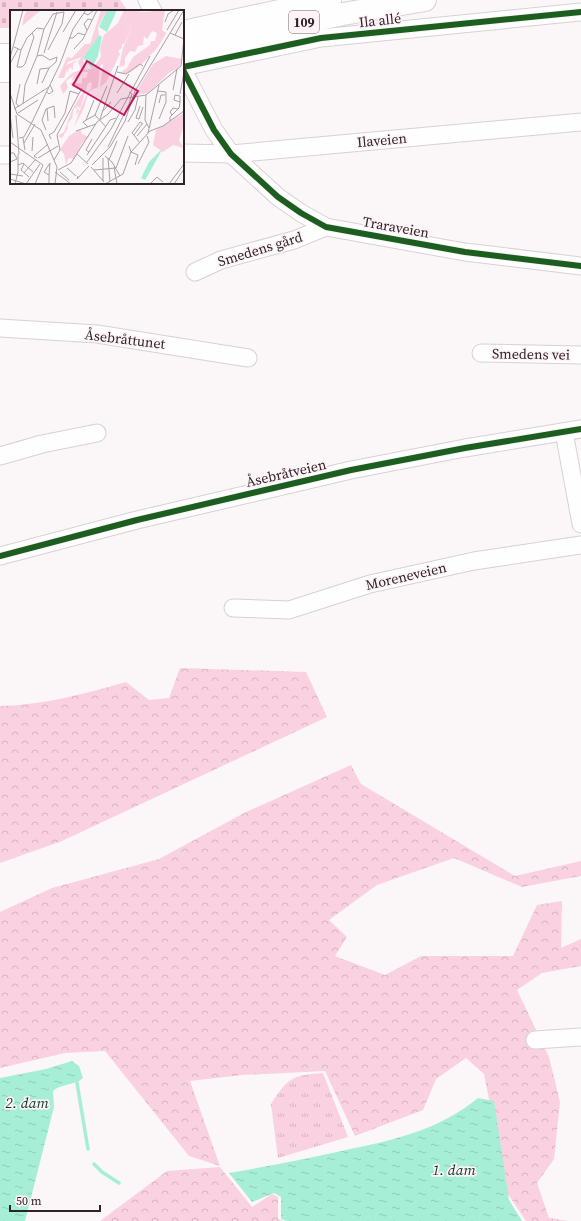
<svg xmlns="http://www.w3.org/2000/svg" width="581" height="1221" font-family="'Source Serif 4',serif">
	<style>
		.forest { fill: url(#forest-crowns) }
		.cemetery { fill: url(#cemetery-stones) }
		.park { fill: url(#park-tufts) }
		.water { fill: url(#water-ripples) }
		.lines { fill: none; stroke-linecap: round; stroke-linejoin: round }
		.stream { stroke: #a6efd6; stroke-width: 3.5 }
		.minor-casing { stroke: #d9d1d4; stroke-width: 19 }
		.major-casing { stroke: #d9d1d4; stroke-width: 24 }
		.minor { stroke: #fefefe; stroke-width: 17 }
		.major { stroke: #fefefe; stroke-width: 22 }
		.cycleway-casing { stroke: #fef3f7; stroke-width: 8 }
		.cycleway { stroke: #1b5e20; stroke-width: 6 }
		.labels { text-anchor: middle; stroke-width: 3.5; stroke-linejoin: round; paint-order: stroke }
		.shield { fill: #fef3f7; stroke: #6c6265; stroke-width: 1 }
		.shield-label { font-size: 13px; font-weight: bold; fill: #2e2427 }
		.street-label { font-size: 14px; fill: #2e2427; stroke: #fef3f7 }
		.water-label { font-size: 15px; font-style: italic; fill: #0a3c2e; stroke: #fef3f7 }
		.inset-road { fill: none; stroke: #a9a2a4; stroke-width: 1 }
		.view { fill: #c2185b; fill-opacity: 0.15; stroke: #c2185b; stroke-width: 2 }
		.inset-edge { fill: none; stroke: #2e2427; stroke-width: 2 }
	</style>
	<defs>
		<pattern id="forest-crowns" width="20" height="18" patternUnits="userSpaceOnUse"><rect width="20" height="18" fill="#fad1e0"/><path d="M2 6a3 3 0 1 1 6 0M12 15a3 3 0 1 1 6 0" fill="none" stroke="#d7b3c0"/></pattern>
		<pattern id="cemetery-stones" width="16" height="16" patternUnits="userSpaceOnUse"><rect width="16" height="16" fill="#fad1e0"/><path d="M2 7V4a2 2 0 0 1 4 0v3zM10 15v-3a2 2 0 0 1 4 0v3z" fill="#d7b3c0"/></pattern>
		<pattern id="park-tufts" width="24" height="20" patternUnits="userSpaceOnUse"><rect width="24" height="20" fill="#fad1e0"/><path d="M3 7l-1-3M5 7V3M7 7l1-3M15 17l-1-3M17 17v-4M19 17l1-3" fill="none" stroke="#d7b3c0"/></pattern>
		<pattern id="water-ripples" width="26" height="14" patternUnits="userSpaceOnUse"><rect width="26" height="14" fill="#a6efd6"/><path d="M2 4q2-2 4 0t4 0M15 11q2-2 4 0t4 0" fill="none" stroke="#8fcdb8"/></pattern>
	</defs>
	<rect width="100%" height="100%" fill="#fbf6f8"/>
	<!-- forest -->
	<g class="forest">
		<path d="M180,668L306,672L327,717L62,841L0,863V706C43,705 84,694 126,682L149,700L169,698Z"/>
		<path d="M351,765L361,784L515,876L581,861V876L522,887L454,858L377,885L329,920L347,937L335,956L385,975L421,956H513L537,905L562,901L561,948L581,939V966L542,973L517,990L549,1057L560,1102L554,1159L537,1183L549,1218L569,1221H526L508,1194L484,1074L466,1058L436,1079L423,1110L355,1136L325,1071L242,1075L190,1081L220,1166L189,1156L105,1051L65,1053L0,1068V912L52,888L159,859L244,813Z"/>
		<path d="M220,1167L252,1207L272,1194L278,1197V1219L283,1221H100L167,1171Z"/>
	</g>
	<!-- cemetery -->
	<path class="cemetery" d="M0,0H120L126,8L124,11H11V28H0Z"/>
	<!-- park -->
	<path class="park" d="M323,1073L348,1137L278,1158L271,1104C287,1078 293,1075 323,1073Z"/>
	<!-- water -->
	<g class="water">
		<path d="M72,1061L79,1066L83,1078C74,1086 62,1083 53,1091L54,1107L25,1221H0V1078L46,1069Z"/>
		<path d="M478,1098L494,1101L509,1200L522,1221H287L281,1219V1197L274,1193L252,1202L229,1173C268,1166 307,1159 346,1150C394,1140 439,1130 478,1098Z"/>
	</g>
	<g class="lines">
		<!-- stream -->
		<g class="stream">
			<path d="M77,1083L88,1149"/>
			<path d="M94,1164L102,1172L119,1183"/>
		</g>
		<defs>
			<g id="minor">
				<path d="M147,0L153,11"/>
				<path d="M183,67L321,38L581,12"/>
				<path d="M183,70L214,130L231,154L278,197L301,213L326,227L465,252L581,266"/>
				<path d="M183,153L231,154L581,122"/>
				<path d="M0,155H11"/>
				<path d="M195,272L221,260L294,240L326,227"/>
				<path d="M0,328L97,334L248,358"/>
				<path d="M481,353L581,355"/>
				<path d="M564,432L581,524"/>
				<path d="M0,456L42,444L97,433"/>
				<path d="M0,556L137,520L351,470L465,448L581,429"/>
				<path d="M233,608L289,610L370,584L474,561L581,545"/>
				<path d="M535,1040L581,1037"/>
			</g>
			<g id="major">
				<path d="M183,32L330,0"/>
				<path d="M183,48L343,14L425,0"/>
				<path d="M0,55H11"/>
				<path d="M0,71H11"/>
			</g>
		</defs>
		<!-- minor casing -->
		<use href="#minor" class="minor-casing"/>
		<!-- major casing -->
		<use href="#major" class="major-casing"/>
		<!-- minor -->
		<use href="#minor" class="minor"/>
		<!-- major -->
		<use href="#major" class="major"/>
		<defs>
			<g id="cycleway">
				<path d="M183,67L321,38L581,12"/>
				<path d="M183,70L214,130L231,154L278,197L301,213L326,227L465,252L581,266"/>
				<path d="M0,556L137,520L351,470L465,448L581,429"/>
			</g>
		</defs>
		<!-- cycleway casing -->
		<use href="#cycleway" class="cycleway-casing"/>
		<!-- cycleway -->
		<use href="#cycleway" class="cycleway"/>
	</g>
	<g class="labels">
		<!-- shield labels -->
		<rect class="shield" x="289" y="11" width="30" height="22" rx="3"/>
		<g class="shield-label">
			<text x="304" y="27">109</text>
		</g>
		<!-- street labels -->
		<g class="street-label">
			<text transform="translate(380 20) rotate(-6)" y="5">Ila allé</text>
			<text transform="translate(382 140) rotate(-5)" y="5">Ilaveien</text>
			<text transform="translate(396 227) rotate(10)" y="5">Traraveien</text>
			<text transform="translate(260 249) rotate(-17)" y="5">Smedens gård</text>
			<text transform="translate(125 339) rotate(7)" y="5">Åsebråttunet</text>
			<text transform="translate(531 354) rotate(1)" y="5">Smedens vei</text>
			<text transform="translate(286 473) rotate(-13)" y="5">Åsebråtveien</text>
			<text transform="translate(406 576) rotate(-13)" y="5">Moreneveien</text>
		</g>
		<!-- water labels -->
		<g class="water-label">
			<text x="27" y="1108">2. dam</text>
			<text x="454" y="1175">1. dam</text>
		</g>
	</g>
	<!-- overview -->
	<g transform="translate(10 10)">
		<rect width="174" height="174" fill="#fbf6f8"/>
		<path d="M117,16L122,17L114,34H112V25L115,24Z" fill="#fad1e0"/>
		<path d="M17,0H31L12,16L14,6ZM91,0H97L88,17L89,25L73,48L75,60L82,59L91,47L90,38L94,25L108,13L114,0L135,2L155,0L152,20L156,23L148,37L132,54L119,63H110L117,58L123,47L140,35L141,31H145L147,23L142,21L137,29L134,26L133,35L128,36L125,42L120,41L115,48V55L109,57L113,38L122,17L117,16L115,24L112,25V38L108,41L110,44L96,72L90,77L93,54L90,56L88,77L79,81L74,98L64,117L69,102L78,81L81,79L82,72L78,73L71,96L70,98L66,95L69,101L66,105L67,98H64L62,108L57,115L58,118L52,128L48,126L54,122L62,100L74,80L60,74L62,72L72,74V68H76L78,62H72L62,71L63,66L56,71L58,78L53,84L50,76L62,63L71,60L68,51L72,47L58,52L56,55L68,50L63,54V60L60,57L57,63V59L54,68H48L57,47L62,48L75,34H80ZM174,103V116L169,130L174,138L163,135L153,142L143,135L146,120Z" fill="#fad1e0"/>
		<path d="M156,46L172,49L169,57L159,63L138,83L124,85L143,54Z" fill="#fad1e0"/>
		<path d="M70,119L72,124L79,127L72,133L64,149L59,148L56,154L54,144L50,139L59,126Z" fill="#fad1e0"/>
		<path d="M97,0H107L97,22L89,17ZM89,25L92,27L88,46L82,58L73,48ZM153,138L137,167L135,170L131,168L139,152Z" fill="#a6efd6"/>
		<path class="inset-road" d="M74,3L78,5L84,0M155,12L158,4L164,0M77,20L74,14L78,9L82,10M157,20L169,0M53,22L66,0M160,23L174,29M165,25L172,12M59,28H63L68,23L75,25M4,37L11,40L17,28L27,18L34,19M64,39L73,29L87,0M38,40L52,14L54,2M34,43L47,2M27,46L32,45L40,50L47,47M0,48L13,0M1,52L8,39M7,57H12L15,54L24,27L22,23M7,57L11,40M107,62L116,64L130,54L133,56M32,73L39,58M27,74L30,59L39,58L46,52L47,47M163,80L167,59M147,81L156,82V92L149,109M37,82L39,84L43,81L40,75M0,83L7,104M107,83L119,64M170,84L174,62M136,85L135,110L139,118M149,93L151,85H155M13,94L15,75L27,46L34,19L43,4L54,2M9,97L6,93L10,74M37,98L38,111M4,99L39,77M93,101L101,92M8,103L28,90M0,104L3,128M7,104L31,120L47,157L45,174M6,105L9,144M85,105L96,117M162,105L160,102L163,98L168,99M126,108L129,109L133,97M126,108L130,96M90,109L108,56M76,110L84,90M160,111V107L169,98L170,92V86L165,85L164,90L170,92M118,112L125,100L128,87M78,117L73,112L85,105L97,76M36,120L32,110L36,99L44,96L45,108M66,121L86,114M138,123L149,75M124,125L122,123L130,112L133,114M127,126L137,114M9,128L14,127L22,112L50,54L63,19L76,0M13,128L15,140M41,129L39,125L44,122L55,103L60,81L69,84M0,132L33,155M129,132L124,125L132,114M14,133L25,114M119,136L121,142L128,145L125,155M98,137L119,94L122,84L119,82M22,141L23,127M79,142L76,140L82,129M0,143H4L7,149L0,152M67,144L78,154M77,145L100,110L106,108M95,146L102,152L110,166M27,148L24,146L38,134M28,148L48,136M93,148V171M98,148L100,172M44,150L50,140L47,125L72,78M99,150L107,131M77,152L101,119L140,46M14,154L11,160L19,167M128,154L139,132L137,126M8,155L13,153L23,162M82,155L100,137L115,111L125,81L174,0M81,157L94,172M104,157L107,174M57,158L66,166M48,160L61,153L87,112L98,104L111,89L136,85L171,56L174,28M84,160L106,158L118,126M34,162L40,153L39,165M34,162L39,165V174M45,162L61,174M50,162L59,170M14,163L25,150M0,164L13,166M68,166L67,169L79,156M0,169L16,174M5,174L8,162V144M16,174L30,154M25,174L33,155M95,174L113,164L121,142L140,121L153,116L174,101M140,174L147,167L153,172M159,174L174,154M164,174L174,159"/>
		<path class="view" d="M77,51L128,81L114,105L63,75Z"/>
		<rect width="174" height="174" class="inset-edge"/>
	</g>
	<!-- scale -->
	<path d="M10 1205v6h90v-6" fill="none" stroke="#2e2427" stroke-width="2"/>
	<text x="16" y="1205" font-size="12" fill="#2e2427" stroke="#fef3f7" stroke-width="3" paint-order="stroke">50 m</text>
</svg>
